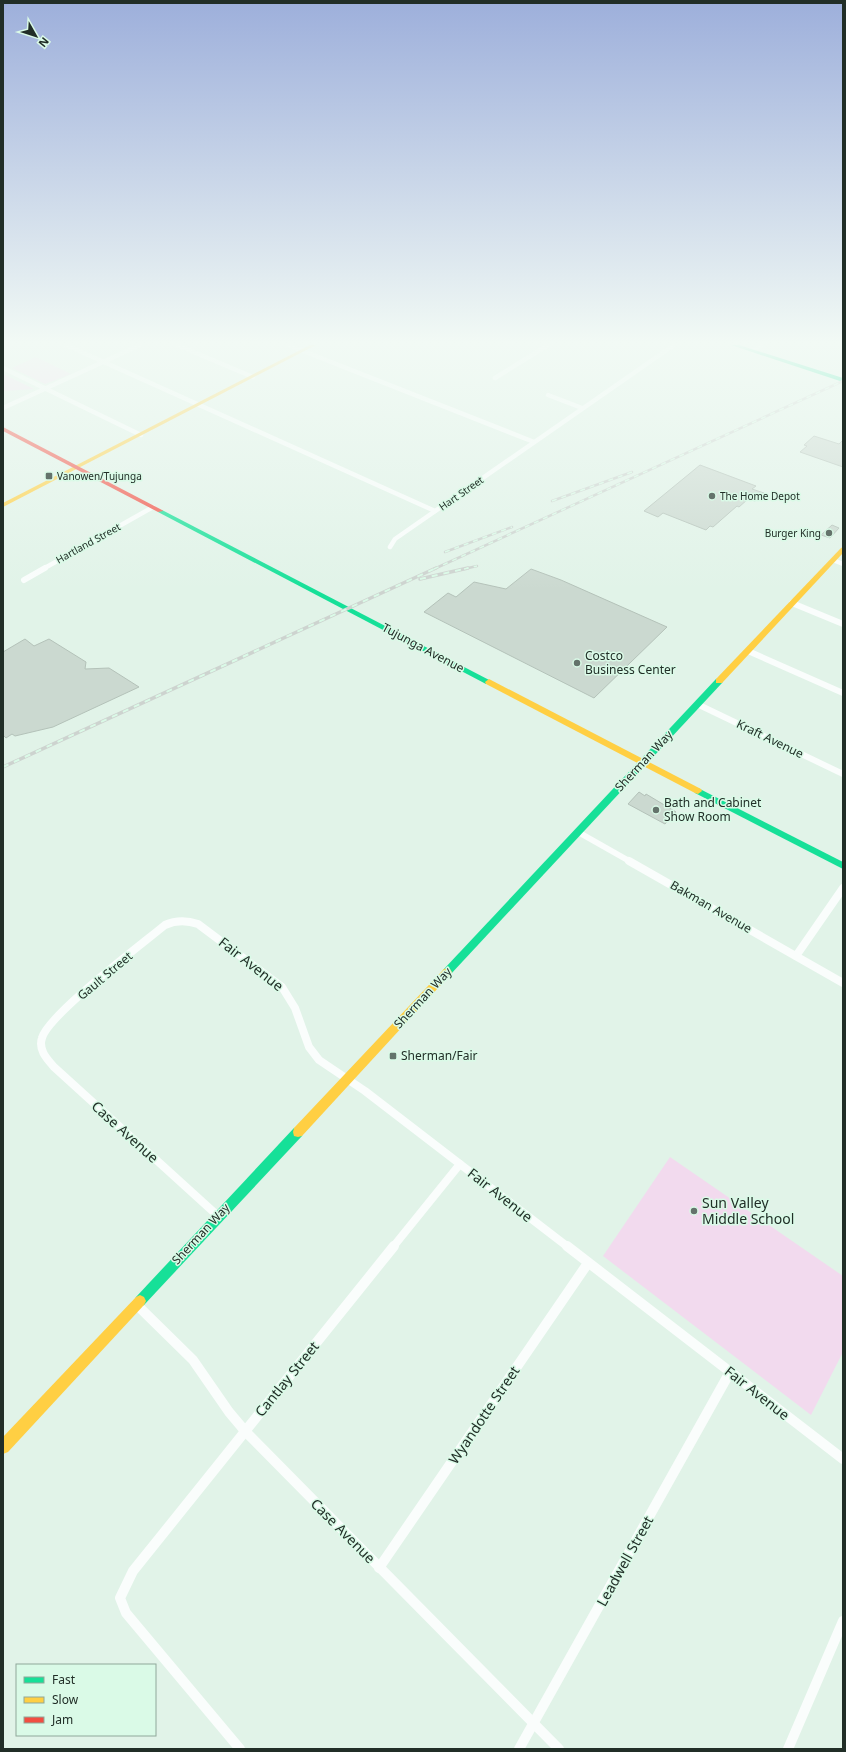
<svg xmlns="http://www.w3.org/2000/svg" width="846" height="1752" font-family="'Noto Sans',sans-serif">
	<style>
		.green { fill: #f2daee }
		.building { fill: #cbd9d0; stroke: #b4c2b9 }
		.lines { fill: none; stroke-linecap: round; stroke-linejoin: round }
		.street-far3 { stroke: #fafdfc; stroke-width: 4.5 }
		.street-far2 { stroke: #fafdfc; stroke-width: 6 }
		.street-far1 { stroke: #fafdfc; stroke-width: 8 }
		.street { stroke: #fafdfc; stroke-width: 10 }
		.fast { fill: #16e098; fill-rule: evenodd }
		.slow { fill: #ffcf43; fill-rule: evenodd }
		.jam { fill: #f24e42; fill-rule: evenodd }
		.rail-far1-casing { stroke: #cdd3cf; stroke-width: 2.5 }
		.rail-casing { stroke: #cdd3cf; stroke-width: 3.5 }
		.rail-far1 { stroke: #dafae7; stroke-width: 1.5; stroke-dasharray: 5; stroke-linecap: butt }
		.rail { stroke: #dafae7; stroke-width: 2; stroke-dasharray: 6; stroke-linecap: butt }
		.poi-dot { fill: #64736b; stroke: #dafae7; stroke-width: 1.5 }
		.labels { text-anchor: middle; stroke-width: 3; stroke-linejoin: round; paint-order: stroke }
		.far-poi-label { font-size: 10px; fill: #212e27; stroke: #dafae7; text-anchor: start }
		.far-street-label { font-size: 10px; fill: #212e27; stroke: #dafae7 }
		.street-label { font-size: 12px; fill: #212e27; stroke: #dafae7 }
		.poi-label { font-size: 12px; fill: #212e27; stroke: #dafae7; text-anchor: start }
		.near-street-label { font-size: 14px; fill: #212e27; stroke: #dafae7 }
		.near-poi-label { font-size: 14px; fill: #212e27; stroke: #dafae7; text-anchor: start }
	</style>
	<rect width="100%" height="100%" fill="#e1f3e8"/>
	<!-- green -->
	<g class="green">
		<path d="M36,357L71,374L45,384L12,368Z"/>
		<path d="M3,374L34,389L3,391Z"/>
		<path d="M670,1157L843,1276V1352L811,1415L603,1256Z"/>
	</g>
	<!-- building -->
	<g class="building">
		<path d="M814,436L839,444L843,440V467L800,452L807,446L804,445Z"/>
		<path d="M700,465L756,486L752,489L764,493L755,501L748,499L739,507L737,506L713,527L710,526L706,530L663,513L658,517L644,511Z"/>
		<path d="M832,525L839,528L830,538L821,535Z"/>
		<path d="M531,569L561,580L667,627L594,698L424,612L448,593L456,597L474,582L506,589Z"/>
		<path d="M49,639L86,662L85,669L109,668L139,687L53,727L15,736L12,734L6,738L3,735V652L25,639L34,646Z"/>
		<path d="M639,792L645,796L646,794L676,812L665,824L628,804Z"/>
	</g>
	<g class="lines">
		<!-- street-far3 -->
		<g class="street-far3">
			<path d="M66,345L435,511"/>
			<path d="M177,345L253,377"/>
			<path d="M288,345L534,442"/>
			<path d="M753,351L761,345"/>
			<path d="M3,368L141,435"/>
			<path d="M495,378L548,345"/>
			<path d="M548,395L582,408"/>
			<path d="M3,408L140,345"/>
			<path d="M390,547L395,539L674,345"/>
			<path d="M833,560L843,564"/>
			<path d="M43,569L153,507"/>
		</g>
		<!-- street-far2 -->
		<g class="street-far2">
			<path d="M24,580L45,568"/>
			<path d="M792,603L843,624"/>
			<path d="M748,651L843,693"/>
			<path d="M697,704L843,774"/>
			<path d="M578,832L631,862"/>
		</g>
		<!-- street-far1 -->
		<g class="street-far1">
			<path d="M629,861L843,983"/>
			<path d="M796,956L843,888"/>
			<path d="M218,1216L54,1067C47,1059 38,1050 42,1038C48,1015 142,944 165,925C176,920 186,920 198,924L282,987L295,1008L309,1047L319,1060L365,1091L568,1247"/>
			<path d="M393,1247L460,1164"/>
		</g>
		<!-- street -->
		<g class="street">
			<path d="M567,1246L843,1459"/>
			<path d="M136,1304L193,1360L229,1412L245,1431L559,1749"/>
			<path d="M379,1568L588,1263"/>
			<path d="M240,1749L126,1613L120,1598L133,1571L394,1246"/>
			<path d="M519,1749L730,1372"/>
			<path d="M788,1749L843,1621"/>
		</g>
		<!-- fast -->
		<g class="fast">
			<path d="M731,345H739L843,378V382Z"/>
			<path d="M158,510H162L493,682L492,684H486L158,512Z"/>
			<path d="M719,678L723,681L722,683L450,975L447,976L444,975L442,972L444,969L716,679Z"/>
			<path d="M698,788L843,862V869L695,793L694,791Z"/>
			<path d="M298,1127L302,1128L303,1132L302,1136L144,1305L140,1307L136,1305L134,1301L136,1297L294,1128Z"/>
		</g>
		<!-- slow -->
		<g class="slow">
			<path d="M310,345H316L3,507V503Z"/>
			<path d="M843,547V553L722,683H716V679L841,548Z"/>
			<path d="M489,679L701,789L702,791L698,794L695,793L486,684L485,682Z"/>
			<path d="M447,968L450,969L452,972L450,975L302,1136L298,1137L294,1136L293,1132L294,1128L444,969Z"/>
			<path d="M140,1295L144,1297L146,1301L144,1305L8,1452L3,1454V1437L136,1297Z"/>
		</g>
		<!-- jam -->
		<path class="jam" d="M3,427L162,510L163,511L158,512L3,431Z"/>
		<defs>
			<g id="rail-far1">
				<path d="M552,501L632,472"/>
				<path d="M445,552L512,527"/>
				<path d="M434,569L843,381"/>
				<path d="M464,569L477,566"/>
			</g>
			<g id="rail">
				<path d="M420,579L468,568"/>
				<path d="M3,767L436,568"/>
			</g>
		</defs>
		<!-- rail-far1 casing -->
		<use href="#rail-far1" class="rail-far1-casing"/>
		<!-- rail casing -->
		<use href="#rail" class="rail-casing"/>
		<!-- rail-far1 -->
		<use href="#rail-far1" class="rail-far1"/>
		<!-- rail -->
		<use href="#rail" class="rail"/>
	</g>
	<!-- sky -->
	<linearGradient id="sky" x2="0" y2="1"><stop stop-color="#9dafdb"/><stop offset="0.58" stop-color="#f2faf5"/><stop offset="1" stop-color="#f2faf5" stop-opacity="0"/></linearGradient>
	<rect width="846" height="590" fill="url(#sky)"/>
	<!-- markers -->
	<g class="poi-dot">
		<rect x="45" y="472" width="8" height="8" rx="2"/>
		<circle cx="712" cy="496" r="4"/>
		<circle cx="829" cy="533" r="4"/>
		<circle cx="577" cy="663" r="4"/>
		<circle cx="656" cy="810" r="4"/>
		<rect x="389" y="1052" width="8" height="8" rx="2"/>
		<circle cx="694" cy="1211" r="4"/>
	</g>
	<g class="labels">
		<!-- far-poi labels -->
		<g class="far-poi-label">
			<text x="57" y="480">Vanowen/Tujunga</text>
			<text x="720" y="500">The Home Depot</text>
			<text x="821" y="537" text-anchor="end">Burger King</text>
		</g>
		<!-- far-street labels -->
		<g class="far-street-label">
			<text transform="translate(461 493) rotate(-35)" y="4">Hart Street</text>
			<text transform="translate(88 543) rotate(-29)" y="4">Hartland Street</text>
		</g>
		<!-- street labels -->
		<g class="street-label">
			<text transform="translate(423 648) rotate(28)" y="4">Tujunga Avenue</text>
			<text transform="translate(770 739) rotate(26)" y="4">Kraft Avenue</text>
			<text transform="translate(644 761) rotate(-47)" y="4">Sherman Way</text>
			<text transform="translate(711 907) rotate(30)" y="4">Bakman Avenue</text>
			<text transform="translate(105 976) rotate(-40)" y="4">Gault Street</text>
			<text transform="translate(423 998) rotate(-47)" y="4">Sherman Way</text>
			<text transform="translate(201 1234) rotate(-47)" y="4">Sherman Way</text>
		</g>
		<!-- poi labels -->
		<g class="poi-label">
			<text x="585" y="660">Costco<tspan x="585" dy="14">Business Center</tspan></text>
			<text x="664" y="807">Bath and Cabinet<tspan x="664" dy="14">Show Room</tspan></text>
			<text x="401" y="1060">Sherman/Fair</text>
		</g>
		<!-- near-street labels -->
		<g class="near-street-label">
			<text transform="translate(251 964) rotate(38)" y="5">Fair Avenue</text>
			<text transform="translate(125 1132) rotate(42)" y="5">Case Avenue</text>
			<text transform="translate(500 1195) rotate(38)" y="5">Fair Avenue</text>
			<text transform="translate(287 1379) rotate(-51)" y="5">Cantlay Street</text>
			<text transform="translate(757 1393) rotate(38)" y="5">Fair Avenue</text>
			<text transform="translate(484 1415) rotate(-56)" y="5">Wyandotte Street</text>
			<text transform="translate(343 1531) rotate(45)" y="5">Case Avenue</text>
			<text transform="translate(625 1561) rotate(-61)" y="5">Leadwell Street</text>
		</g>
		<!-- near-poi labels -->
		<g class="near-poi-label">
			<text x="702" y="1208">Sun Valley<tspan x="702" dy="16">Middle School</tspan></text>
		</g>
	</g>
	<!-- border -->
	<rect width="846" height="1752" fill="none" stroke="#212e27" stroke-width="8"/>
	<!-- legend -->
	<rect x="16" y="1664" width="140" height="72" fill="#dafae7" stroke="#90a89a"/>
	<rect x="24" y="1677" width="20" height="6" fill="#16e098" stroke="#90a89a"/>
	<text x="52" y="1684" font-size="12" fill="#212e27">Fast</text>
	<rect x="24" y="1697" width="20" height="6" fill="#ffcf43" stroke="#90a89a"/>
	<text x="52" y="1704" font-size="12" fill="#212e27">Slow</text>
	<rect x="24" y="1717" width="20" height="6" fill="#f24e42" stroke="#90a89a"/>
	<text x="52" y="1724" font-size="12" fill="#212e27">Jam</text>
	<!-- north arrow -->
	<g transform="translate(36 36) rotate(129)" stroke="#dafae7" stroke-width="3" paint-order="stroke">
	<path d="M0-3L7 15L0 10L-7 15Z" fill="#212e27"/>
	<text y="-6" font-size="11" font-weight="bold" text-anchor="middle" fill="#212e27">N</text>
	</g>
</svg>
